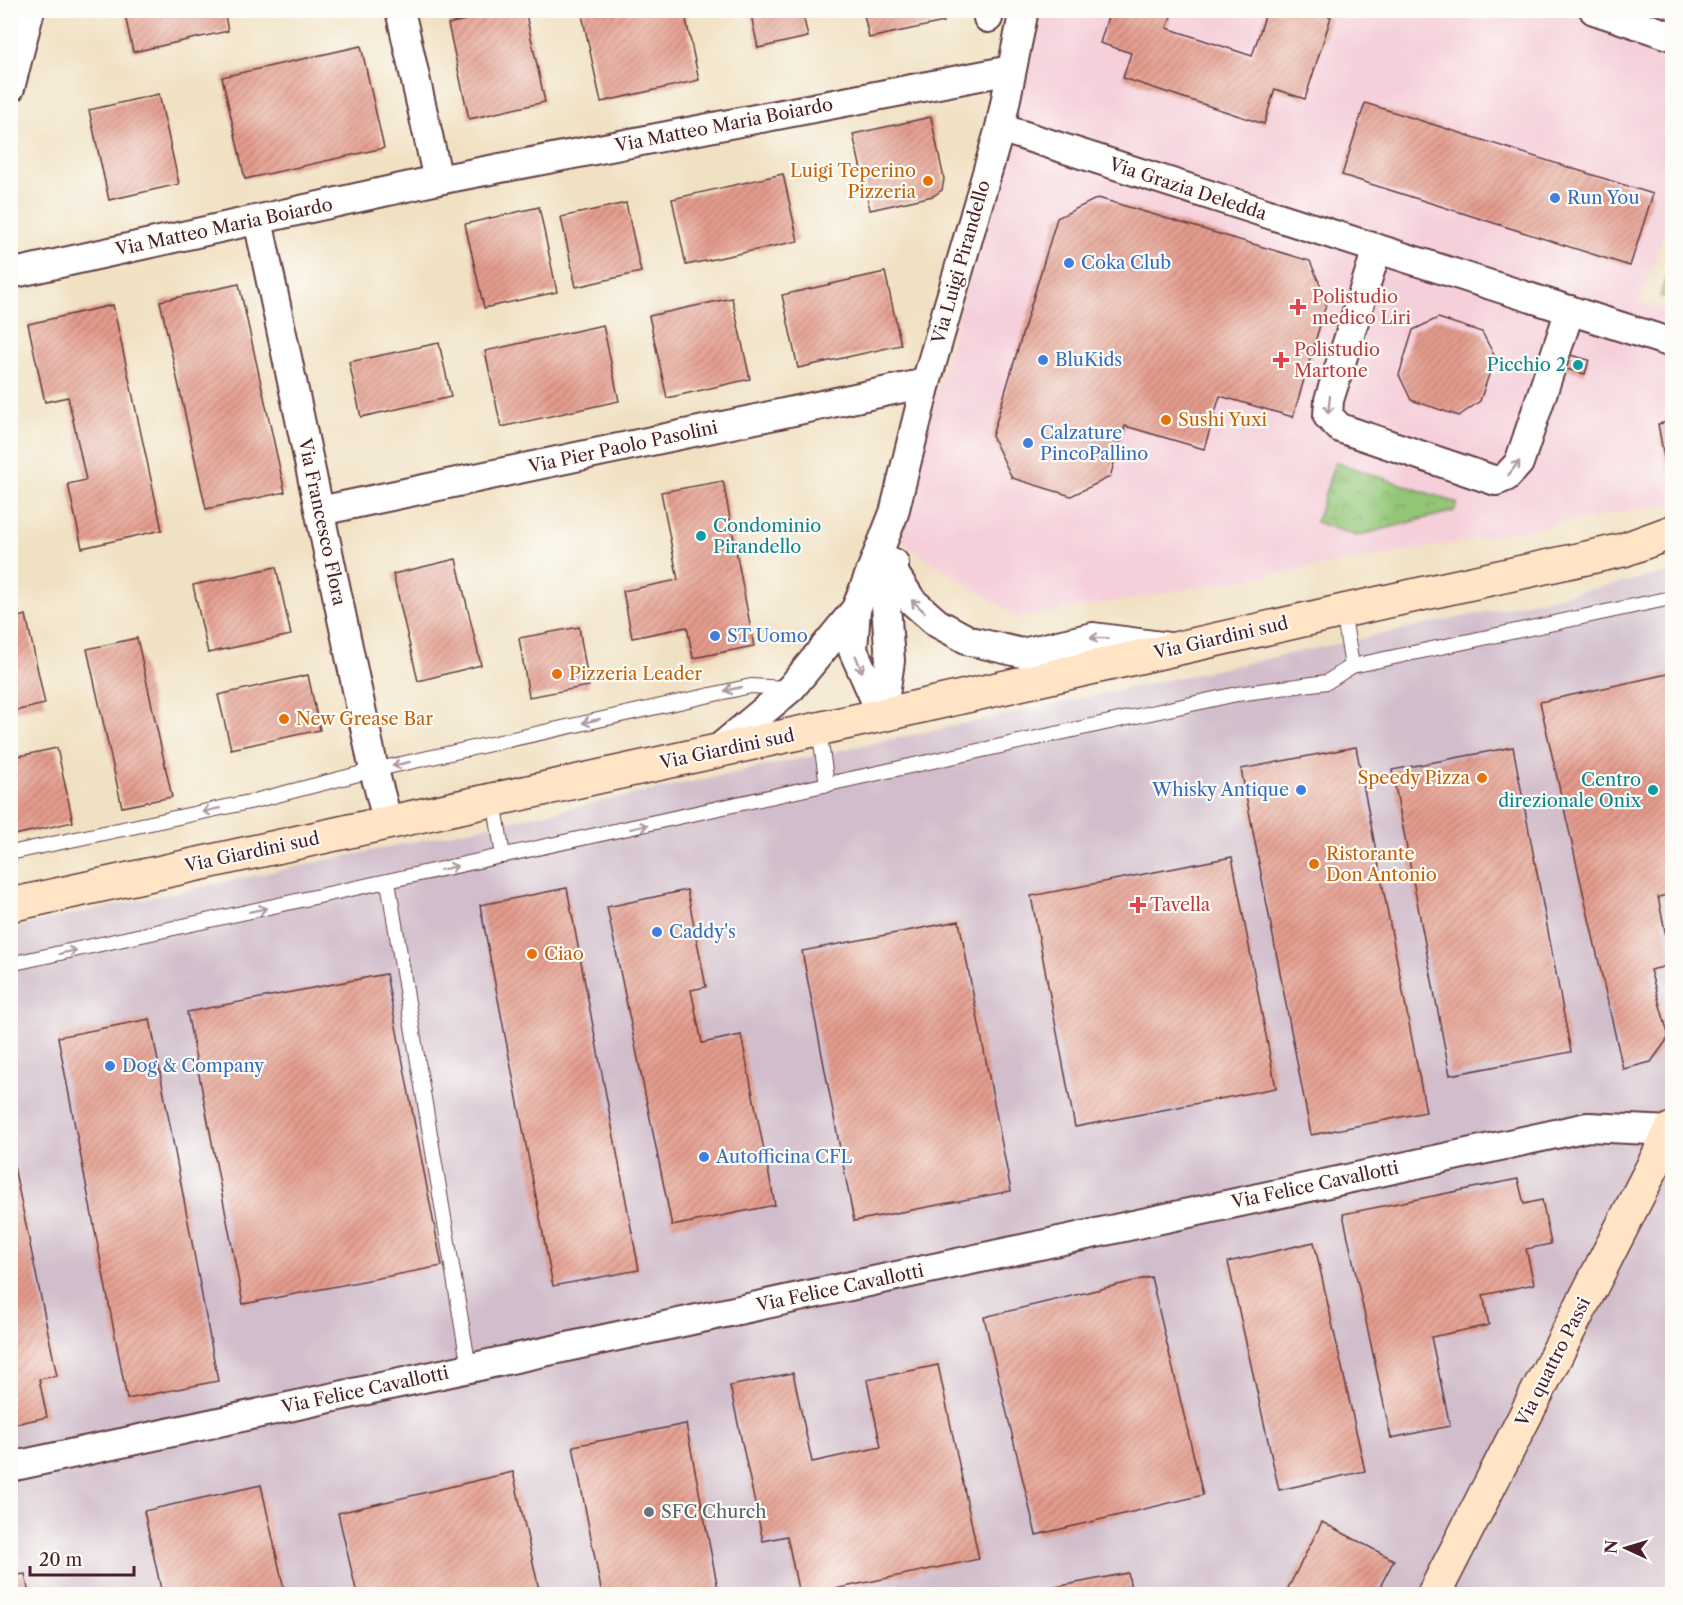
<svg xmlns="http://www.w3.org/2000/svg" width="1683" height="1605" font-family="'Libre Caslon Text',serif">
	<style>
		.built { fill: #f5cfda }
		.industrial { fill: #d1bdcb }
		.grass { fill: url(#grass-tufts); stroke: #6e7251; stroke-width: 1.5 }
		.park { fill: url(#park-crowns); stroke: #6e7251; stroke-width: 1.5 }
		.building { fill: url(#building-hatch) }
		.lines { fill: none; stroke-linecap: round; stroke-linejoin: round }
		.lane-casing { stroke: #633c42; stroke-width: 16 }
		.street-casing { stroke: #633c42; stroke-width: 32 }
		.secondary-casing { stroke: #633c42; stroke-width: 36 }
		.lane { stroke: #fff; stroke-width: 14 }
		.street { stroke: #fff; stroke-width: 28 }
		.secondary { stroke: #ffe4c6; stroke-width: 33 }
		.oneway { stroke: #ae9aa0 }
		.food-dot { fill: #e8710a; stroke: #fdfcf7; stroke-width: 2 }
		.shop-dot { fill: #3f7fe0; stroke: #fdfcf7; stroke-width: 2 }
		.health-dot { fill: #e0444e; stroke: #fdfcf7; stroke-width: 2 }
		.culture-dot { fill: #0f9aa8; stroke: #fdfcf7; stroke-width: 2 }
		.worship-dot { fill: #6b7280; stroke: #fdfcf7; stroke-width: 2 }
		.labels { text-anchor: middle; stroke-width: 4.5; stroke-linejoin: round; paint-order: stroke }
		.street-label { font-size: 18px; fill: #4a1f2b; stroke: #fdfcf7 }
		.food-label { font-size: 18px; fill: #c56008; stroke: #fdfcf7; text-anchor: start }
		.shop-label { font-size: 18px; fill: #366cbe; stroke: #fdfcf7; text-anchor: start }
		.health-label { font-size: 18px; fill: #be3a42; stroke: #fdfcf7; text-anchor: start }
		.culture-label { font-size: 18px; fill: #0d838f; stroke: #fdfcf7; text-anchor: end }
		.worship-label { font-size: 18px; fill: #5b616d; stroke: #fdfcf7; text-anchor: start }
	</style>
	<defs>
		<pattern id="grass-tufts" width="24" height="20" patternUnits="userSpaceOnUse" patternTransform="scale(1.5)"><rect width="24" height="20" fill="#93c677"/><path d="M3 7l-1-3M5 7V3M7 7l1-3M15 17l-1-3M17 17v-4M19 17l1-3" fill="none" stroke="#7aa062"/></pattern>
		<pattern id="park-crowns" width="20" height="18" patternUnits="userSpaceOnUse" patternTransform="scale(1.5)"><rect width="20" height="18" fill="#93c677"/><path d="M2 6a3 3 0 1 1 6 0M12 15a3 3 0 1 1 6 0" fill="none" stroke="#7aa062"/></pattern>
		<pattern id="building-hatch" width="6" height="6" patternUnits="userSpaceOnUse" patternTransform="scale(1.5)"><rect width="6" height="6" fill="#e49c8d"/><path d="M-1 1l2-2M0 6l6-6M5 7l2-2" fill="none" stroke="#bb7f73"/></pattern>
	</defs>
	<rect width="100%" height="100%" fill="#fdfcf7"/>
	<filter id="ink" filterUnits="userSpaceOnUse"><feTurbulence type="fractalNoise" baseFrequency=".0167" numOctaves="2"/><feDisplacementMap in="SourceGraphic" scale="12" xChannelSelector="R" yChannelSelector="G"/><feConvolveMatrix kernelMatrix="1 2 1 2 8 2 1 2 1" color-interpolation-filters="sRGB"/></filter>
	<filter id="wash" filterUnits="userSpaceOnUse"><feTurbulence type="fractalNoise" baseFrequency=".008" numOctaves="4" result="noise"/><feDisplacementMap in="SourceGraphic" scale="24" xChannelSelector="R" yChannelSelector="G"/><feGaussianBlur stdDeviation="1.35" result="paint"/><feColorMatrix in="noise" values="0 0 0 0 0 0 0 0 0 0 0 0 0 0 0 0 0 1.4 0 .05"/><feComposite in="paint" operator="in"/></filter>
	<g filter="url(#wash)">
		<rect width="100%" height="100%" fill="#f1e1c3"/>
		<!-- built -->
		<path class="built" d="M1045,11H1672V209L1640,302L1672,312V503L1427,548L1019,618L895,538Z"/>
		<!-- industrial -->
		<path class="industrial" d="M1672,572V1594H11L10,928Z"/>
		<!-- grass -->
		<path class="grass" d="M1672,257V300L1660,296Z"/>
		<!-- park -->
		<path class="park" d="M1335,462L1457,503L1454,511L1356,536L1316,522Z"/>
		<g id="blocks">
			<!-- building -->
			<g class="building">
				<path d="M124,10H224L228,31L133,52Z"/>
				<path d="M508,10H525L545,102L469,119L448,24Z"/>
				<path d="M581,10H684L699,80L601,102Z"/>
				<path d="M750,10H802L808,37L758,48Z"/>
				<path d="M863,10H941L944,22L869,38Z"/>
				<path d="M1110,10H1173L1167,28L1252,56L1267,10H1312L1331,17L1305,99L1275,89L1264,124L1123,78L1131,53L1100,43Z"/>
				<path d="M361,46L384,148L245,179L222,77Z"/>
				<path d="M159,94L179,184L109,200L89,110Z"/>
				<path d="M1365,103L1653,194L1630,266L1342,175Z"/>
				<path d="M931,117L944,179L942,190L933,196L870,210L853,134Z"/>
				<path d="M783,174L798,241L686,265L672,199Z"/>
				<path d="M1098,198L1310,261L1327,301L1293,417L1220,396L1204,449L1125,426L1110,477L1071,496L1012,478L992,436L1057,218Z"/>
				<path d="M626,203L641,272L576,287L561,217Z"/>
				<path d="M539,207L557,292L484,308L465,224Z"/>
				<path d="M885,272L901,345L798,368L782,295Z"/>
				<path d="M239,284L285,492L206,509L160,301Z"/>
				<path d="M732,298L750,379L667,398L649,316Z"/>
				<path d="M113,305L162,530L82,548L68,484L86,480L68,397L45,402L28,324Z"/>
				<path d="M1438,318L1482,332L1495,357L1480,401L1459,416L1411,400L1399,375L1413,330Z"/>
				<path d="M603,325L619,401L501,427L485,351Z"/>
				<path d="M439,343L451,397L361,417L349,362Z"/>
				<path d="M1570,355L1589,360L1585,374L1566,369Z"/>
				<path d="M1672,421V473L1667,474L1658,424Z"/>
				<path d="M723,481L754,646L693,658L687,627L632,638L623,591L678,580L661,492Z"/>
				<path d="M456,559L481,665L418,681L393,574Z"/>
				<path d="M276,567L291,635L208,653L193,585Z"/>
				<path d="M26,615L45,704L10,712V619Z"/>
				<path d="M579,627L589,686L529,697L519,638Z"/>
				<path d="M137,638L172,797L122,807L87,649Z"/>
				<path d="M1672,673V894L1658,897L1672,965L1650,970L1669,1037L1651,1062L1623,1069L1540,702Z"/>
				<path d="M308,675L320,730L231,749L218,695Z"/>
				<path d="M1356,747L1426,1112L1311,1135L1241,769Z"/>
				<path d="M1513,747L1571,1052L1450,1075L1392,770Z"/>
				<path d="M57,748L73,822L10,836V758Z"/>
				<path d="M1232,857L1276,1088L1075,1127L1031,896Z"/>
				<path d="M567,888L639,1270L553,1286L480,905Z"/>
				<path d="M687,890L706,987L691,990L702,1043L741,1035L775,1205L672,1226L607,907Z"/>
				<path d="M959,921L1011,1191L854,1221L802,951Z"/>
				<path d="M386,974L442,1266L243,1304L187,1012Z"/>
				<path d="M150,1019L218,1381L127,1399L58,1037Z"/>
				<path d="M12,1157L57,1376L39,1379L47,1417L10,1425Z"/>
				<path d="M1518,1179L1524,1204L1542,1200L1551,1244L1526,1249L1534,1284L1483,1295L1489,1325L1431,1337L1450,1426L1391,1438L1343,1214Z"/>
				<path d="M1314,1242L1365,1471L1279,1490L1228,1262Z"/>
				<path d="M1151,1277L1203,1495L1036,1535L984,1317Z"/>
				<path d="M938,1365L979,1559L811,1594H799L787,1536L763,1541L730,1386L793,1373L812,1462L881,1447L867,1380Z"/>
				<path d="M686,1424L719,1594H602L573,1446Z"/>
				<path d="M513,1472L540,1594H357L338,1513Z"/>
				<path d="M261,1485L285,1594H162L144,1511Z"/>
				<path d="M1322,1522L1394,1560L1376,1594H1285Z"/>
				<path d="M1128,1573L1132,1594H1046L1045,1589Z"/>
				<path d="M25,1574L29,1594H10V1576Z"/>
			</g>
		</g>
	</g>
	<g filter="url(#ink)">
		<use href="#blocks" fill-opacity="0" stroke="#633c42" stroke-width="1.5"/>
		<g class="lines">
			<defs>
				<g id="lane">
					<path d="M1343,611L1352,666"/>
					<path d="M819,729L827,785"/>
					<path d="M494,800L503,856"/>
					<path d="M10,853L254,801L374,770L751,686L786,688"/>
					<path d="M388,882L469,1368"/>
					<path d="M10,964L1237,694L1327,682L1352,666L1671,598"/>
				</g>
				<g id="street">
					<path d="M400,10L438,180"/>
					<path d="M987,10L988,18"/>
					<path d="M1594,10L1672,36"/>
					<path d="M10,88L30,10"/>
					<path d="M1000,128L1672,343"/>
					<path d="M258,220L374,770L388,823"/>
					<path d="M1377,249L1329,400L1328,416L1340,428L1496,481L1506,477L1519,463L1570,310"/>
					<path d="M10,274L438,180L1011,70"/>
					<path d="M320,511L926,383"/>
					<path d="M894,573L912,601L937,623L970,641L1022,653L1093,637L1169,647"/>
					<path d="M882,715L853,650L856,609L894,513L926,383L1000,128L1024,10"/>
					<path d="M882,715L890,661L886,605L894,573V563"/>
					<path d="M716,751L791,688L856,609"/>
					<path d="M10,1467L1588,1127L1671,1131"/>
				</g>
				<g id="secondary">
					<path d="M10,905L882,715L1343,611L1623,550L1672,532"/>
					<path d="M1434,1594L1672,1129"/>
				</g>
			</defs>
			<!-- lane casing -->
			<use href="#lane" class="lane-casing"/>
			<!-- street casing -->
			<use href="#street" class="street-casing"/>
			<!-- secondary casing -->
			<use href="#secondary" class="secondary-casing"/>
			<!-- lane -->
			<use href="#lane" class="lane"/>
			<!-- street -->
			<use href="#street" class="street"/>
			<!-- secondary -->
			<use href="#secondary" class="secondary"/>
		</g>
		<!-- one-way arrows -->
		<defs><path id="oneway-shaft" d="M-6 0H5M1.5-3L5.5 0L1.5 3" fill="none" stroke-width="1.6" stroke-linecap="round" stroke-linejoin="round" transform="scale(1.5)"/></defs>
		<g class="oneway">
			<use href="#oneway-shaft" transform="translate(1329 405) rotate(96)"/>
			<use href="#oneway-shaft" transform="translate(1514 468) rotate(-52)"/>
			<use href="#oneway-shaft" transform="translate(918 606) rotate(-137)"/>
			<use href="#oneway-shaft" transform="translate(1099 638) rotate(-178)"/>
			<use href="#oneway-shaft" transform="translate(859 664) rotate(68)"/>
			<use href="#oneway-shaft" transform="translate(733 689) rotate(167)"/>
			<use href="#oneway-shaft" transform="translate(591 721) rotate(167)"/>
			<use href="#oneway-shaft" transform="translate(401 764) rotate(167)"/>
			<use href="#oneway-shaft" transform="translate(211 810) rotate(168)"/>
			<use href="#oneway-shaft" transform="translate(639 827) rotate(-12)"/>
			<use href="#oneway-shaft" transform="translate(449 868) rotate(-12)"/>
			<use href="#oneway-shaft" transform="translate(258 910) rotate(-12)"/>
			<use href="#oneway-shaft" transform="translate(68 952) rotate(-12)"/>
		</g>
	</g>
	<!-- markers -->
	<g class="food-dot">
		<circle cx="928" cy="181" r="6"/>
		<circle cx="1166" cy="420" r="6"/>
		<circle cx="557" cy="674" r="6"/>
		<circle cx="284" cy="719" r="6"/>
		<circle cx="1482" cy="778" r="6"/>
		<circle cx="1314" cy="864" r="6"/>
		<circle cx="532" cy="954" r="6"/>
	</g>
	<g class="shop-dot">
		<circle cx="1555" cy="198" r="6"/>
		<circle cx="1069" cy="263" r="6"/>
		<circle cx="1043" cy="360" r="6"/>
		<circle cx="1028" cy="443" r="6"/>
		<circle cx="715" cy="636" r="6"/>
		<circle cx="1301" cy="790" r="6"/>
		<circle cx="657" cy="932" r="6"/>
		<circle cx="110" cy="1066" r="6"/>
		<circle cx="704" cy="1157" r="6"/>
	</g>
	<g class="health-dot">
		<path d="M1295 298h6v6h6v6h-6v6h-6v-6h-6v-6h6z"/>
		<path d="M1278 351h6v6h6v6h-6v6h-6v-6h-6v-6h6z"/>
		<path d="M1135 896h6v6h6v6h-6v6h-6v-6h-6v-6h6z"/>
	</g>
	<g class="culture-dot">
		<circle cx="1578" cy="365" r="6"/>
		<circle cx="701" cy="536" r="6"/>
		<circle cx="1653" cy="790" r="6"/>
	</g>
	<circle class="worship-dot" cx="649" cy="1512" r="6"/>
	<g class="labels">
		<!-- street labels -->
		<g class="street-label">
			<text transform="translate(724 125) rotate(-11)" y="6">Via Matteo Maria Boiardo</text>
			<text transform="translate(1188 189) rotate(18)" y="6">Via Grazia Deledda</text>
			<text transform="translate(224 227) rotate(-12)" y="6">Via Matteo Maria Boiardo</text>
			<text transform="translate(961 262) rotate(-74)" y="6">Via Luigi Pirandello</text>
			<text transform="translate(623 447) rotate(-12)" y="6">Via Pier Paolo Pasolini</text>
			<text transform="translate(322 522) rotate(78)" y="6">Via Francesco Flora</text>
			<text transform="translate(1221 638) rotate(-13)" y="6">Via Giardini sud</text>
			<text transform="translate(727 749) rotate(-12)" y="6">Via Giardini sud</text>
			<text transform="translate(252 852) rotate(-12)" y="6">Via Giardini sud</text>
			<text transform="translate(1315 1185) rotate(-12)" y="6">Via Felice Cavallotti</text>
			<text transform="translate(840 1288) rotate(-12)" y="6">Via Felice Cavallotti</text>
			<text transform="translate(1553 1362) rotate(-63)" y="6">Via quattro Passi</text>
			<text transform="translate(365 1390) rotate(-12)" y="6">Via Felice Cavallotti</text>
		</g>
		<!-- food labels -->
		<g class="food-label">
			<text x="916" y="177" text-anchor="end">Luigi Teperino<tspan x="916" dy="21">Pizzeria</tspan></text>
			<text x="1178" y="426">Sushi Yuxi</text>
			<text x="569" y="680">Pizzeria Leader</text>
			<text x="296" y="725">New Grease Bar</text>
			<text x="1470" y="784" text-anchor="end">Speedy Pizza</text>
			<text x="1326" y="860">Ristorante<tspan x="1326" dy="21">Don Antonio</tspan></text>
			<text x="544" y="960">Ciao</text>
		</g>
		<!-- shop labels -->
		<g class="shop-label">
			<text x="1567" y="204">Run You</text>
			<text x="1081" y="269">Coka Club</text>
			<text x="1055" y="366">BluKids</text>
			<text x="1040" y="439">Calzature<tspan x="1040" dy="21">PincoPallino</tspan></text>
			<text x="727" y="642">ST Uomo</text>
			<text x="1289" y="796" text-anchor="end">Whisky Antique</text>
			<text x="669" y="938">Caddy's</text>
			<text x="122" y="1072">Dog &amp; Company</text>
			<text x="716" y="1163">Autofficina CFL</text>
		</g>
		<!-- health labels -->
		<g class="health-label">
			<text x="1312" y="303">Polistudio<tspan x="1312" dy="21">medico Liri</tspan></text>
			<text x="1294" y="356">Polistudio<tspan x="1294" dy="21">Martone</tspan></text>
			<text x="1150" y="911">Tavella</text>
		</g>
		<!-- culture labels -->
		<g class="culture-label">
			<text x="1566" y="371">Picchio 2</text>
			<text x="713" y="532" text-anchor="start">Condominio<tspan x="713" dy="21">Pirandello</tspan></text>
			<text x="1641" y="786">Centro<tspan x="1641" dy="21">direzionale Onix</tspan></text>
		</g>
		<!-- worship labels -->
		<g class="worship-label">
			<text x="661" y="1518">SFC Church</text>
		</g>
	</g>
	<!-- margin -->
	<rect width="1683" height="1605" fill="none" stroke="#fdfcf7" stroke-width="36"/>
	<!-- north arrow -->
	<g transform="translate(1626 1548) rotate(274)" stroke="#fdfcf7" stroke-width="4.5" paint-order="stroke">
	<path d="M0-4.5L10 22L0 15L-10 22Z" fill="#4a1f2b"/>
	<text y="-9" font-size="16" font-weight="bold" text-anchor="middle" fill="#4a1f2b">N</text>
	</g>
	<!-- scale -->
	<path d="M30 1566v9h104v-9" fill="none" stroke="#4a1f2b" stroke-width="3"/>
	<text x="39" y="1566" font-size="18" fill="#4a1f2b" stroke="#fdfcf7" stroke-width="4.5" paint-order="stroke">20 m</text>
</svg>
